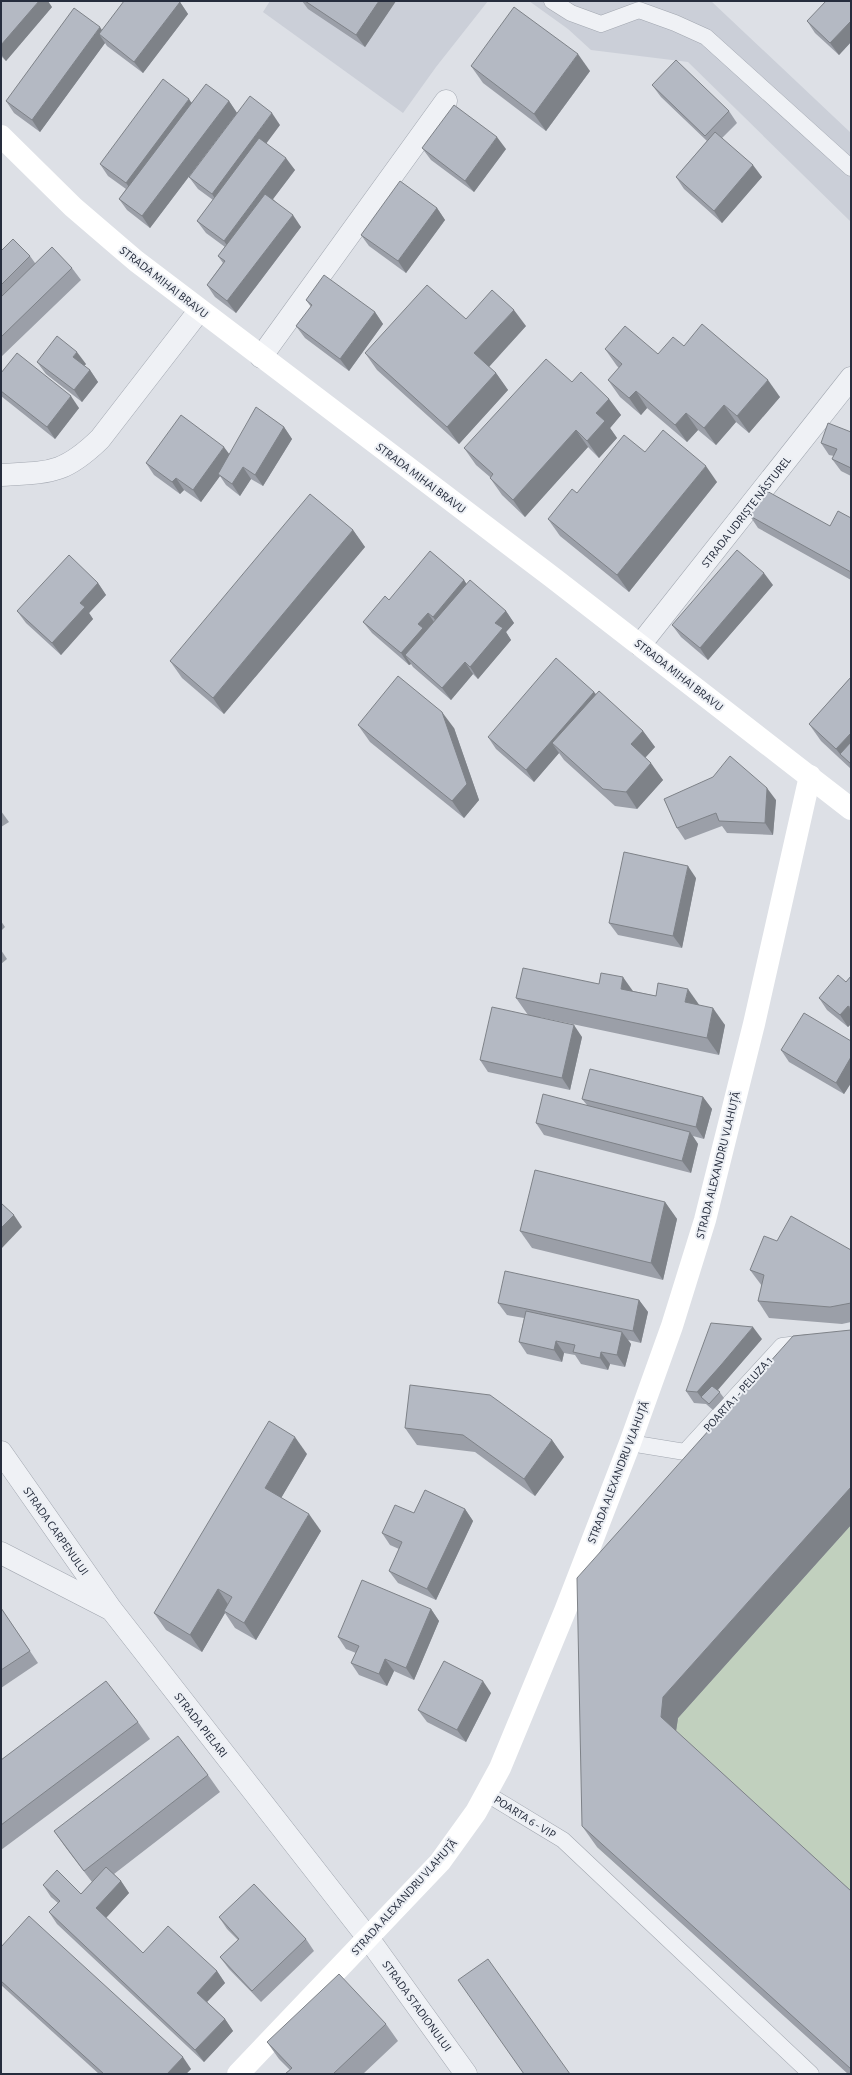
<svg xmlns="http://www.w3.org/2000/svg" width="852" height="2075" font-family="'Alegreya Sans',sans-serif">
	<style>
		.built { fill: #cbcfd8 }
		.green { fill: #c1d0be }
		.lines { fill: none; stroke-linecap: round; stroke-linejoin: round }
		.lane-casing { stroke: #a2a7b0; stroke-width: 17 }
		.street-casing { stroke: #a2a7b0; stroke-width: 23 }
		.lane { stroke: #eff1f5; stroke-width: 16 }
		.street { stroke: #eff1f5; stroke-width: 22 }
		.secondary { stroke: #fff; stroke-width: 22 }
		.wall { fill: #9b9fa8 }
		.shaded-wall { fill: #7e8288 }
		.building { fill: #b4b9c3; stroke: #7e8288 }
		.labels { text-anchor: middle; stroke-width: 4; stroke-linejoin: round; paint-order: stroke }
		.street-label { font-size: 12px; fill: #262d3d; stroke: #eceff4 }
	</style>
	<rect width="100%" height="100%" fill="#dde0e6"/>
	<!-- built -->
	<g class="built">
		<path d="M270,1H488L436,67L403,113L263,12Z"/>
		<path d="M529,1H711L851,133V222L688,62L591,50L568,29Z"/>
	</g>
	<!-- green -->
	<path class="green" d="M851,1353V2074L597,1847Z"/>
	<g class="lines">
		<defs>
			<g id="lane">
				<path d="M552,1L571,13L601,24L639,10L675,23L706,37L851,168"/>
				<path d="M630,1443L685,1452L782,1346L806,1343"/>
				<path d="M487,1794L563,1840L811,2074"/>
			</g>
			<g id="street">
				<path d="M261,357L446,101"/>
				<path d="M1,475C49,472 63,475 100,439L199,311"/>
				<path d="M640,645L851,378"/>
				<path d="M1,1452L111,1609L368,1938L466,2074"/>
				<path d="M1,1553L108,1608"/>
			</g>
		</defs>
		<!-- lane casing -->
		<use href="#lane" class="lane-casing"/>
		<!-- street casing -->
		<use href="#street" class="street-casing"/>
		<!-- lane -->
		<use href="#lane" class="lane"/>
		<!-- street -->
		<use href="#street" class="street"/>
		<!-- secondary -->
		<g class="secondary">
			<path d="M1,136L73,207L136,261L552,577L851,809"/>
			<path d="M238,2074L440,1862L476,1812L500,1768L565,1611L630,1443L672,1326L705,1220L754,1024L810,776"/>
		</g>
	</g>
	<!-- wall -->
	<g class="wall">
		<path d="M1,1L52,7L6,61L1,56Z"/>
		<path d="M302,1H396L365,47L308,9Z"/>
		<path d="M851,1V42L839,55L815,33L807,21Z"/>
		<path d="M180,2L188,14L143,73L107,46L105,43L40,132L14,113L6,101L102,30Z"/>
		<path d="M471,66L590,71L546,131L483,83Z"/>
		<path d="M652,85L729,111L737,123L722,138L762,177L722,223L684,189L676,177L707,141L661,97Z"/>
		<path d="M229,101L237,113L150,228L127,210L119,199L126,189L108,176L100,164L192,102Z"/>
		<path d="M280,125L266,143L295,170L273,199L301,227L236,313L215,297L207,285L223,263L218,256L225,247L206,233L197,221L213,200L198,189L189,177Z"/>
		<path d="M422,148L506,149L474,192L431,160Z"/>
		<path d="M437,208L445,220L406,273L369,246L361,235Z"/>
		<path d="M1,251L30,256L35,263L72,268L81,280L1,357Z"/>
		<path d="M306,300L375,312L383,324L349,371L305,338L296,326L311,307Z"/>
		<path d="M466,319L526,326L489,367L496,373L508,390L459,444L377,370L365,353Z"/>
		<path d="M684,346L780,397L749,433L736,422L716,445L698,430L687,442L647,408L641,415L620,397L608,380L619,368L617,366L605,349L658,354Z"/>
		<path d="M37,362L86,364L84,366L90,370L98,382L82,402L46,374Z"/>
		<path d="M1,373L79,408L55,439L1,396Z"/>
		<path d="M572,382L609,399L621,415L610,428L617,438L599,458L588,447L525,517L502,495L490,478V477L476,465L464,448Z"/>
		<path d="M284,427L292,439L263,486L251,479L240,496L226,485L220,476L201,502L184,490L180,494L154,475L146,463L229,454Z"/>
		<path d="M851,432V476L841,471L832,459L834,456L829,455L821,443Z"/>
		<path d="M645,452L717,482L629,592L560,536L548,519L577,493Z"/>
		<path d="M750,516L830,526L851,518V580L758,528Z"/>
		<path d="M353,530L365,547L224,714L182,678L170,661Z"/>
		<path d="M464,580L466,584L506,611L514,623L506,632L511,640L478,679L473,674L451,700L413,667L411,664L409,665L372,633L363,622L389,600Z"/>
		<path d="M98,583L106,595L89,613L93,619L61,655L26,623L17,611Z"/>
		<path d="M773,585L708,660L681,637L672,625Z"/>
		<path d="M851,677V769L821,741L809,724Z"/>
		<path d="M594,692L596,694L643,731L655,747L645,758L663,780L637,809L615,806L564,760L559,753L534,782L496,749L488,737Z"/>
		<path d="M358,725L454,728L479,800L464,818L370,742Z"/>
		<path d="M664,799L776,800L773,835L727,833L722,826L685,840L677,828Z"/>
		<path d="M1,811L9,822L1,827Z"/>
		<path d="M696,878L682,948L618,935L609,923Z"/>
		<path d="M1,921L5,927L1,931Z"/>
		<path d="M1,950L7,959L1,964Z"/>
		<path d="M851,976V1024L848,1027L827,1010L819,998L846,982Z"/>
		<path d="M633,991L699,1005L725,1025L719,1055L539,1017L582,1037L570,1090L488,1072L480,1060L528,1015L516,998Z"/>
		<path d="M851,1041V1083L844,1094L789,1062L781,1050Z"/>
		<path d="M703,1097L712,1109L704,1139L693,1136L698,1144L691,1173L544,1135L536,1123L587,1105L582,1099Z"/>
		<path d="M665,1202L677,1219L663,1280L532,1248L520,1231Z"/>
		<path d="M777,1241L851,1250V1322L842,1324L769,1318L758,1301L762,1286L750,1270Z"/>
		<path d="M639,1300L648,1312L641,1343L628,1340L631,1344L625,1367L610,1364L608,1370L581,1364L575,1355L564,1353L562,1362L527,1354L519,1342L524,1318L507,1315L498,1303Z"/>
		<path d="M851,1330V1525L678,1718L676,1731L851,1891V2074H848L597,1847L582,1826Z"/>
		<path d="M762,1339L729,1377L718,1390L724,1398L713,1410L706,1404L694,1403L686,1391Z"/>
		<path d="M405,1428L552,1440L564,1457L535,1496L475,1452L417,1445Z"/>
		<path d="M307,1454L281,1498L321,1531L256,1640L235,1628L225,1613L202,1652L166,1630L154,1613Z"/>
		<path d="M465,1509L473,1521L436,1600L398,1583L389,1571L399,1549L390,1545L382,1533L414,1513Z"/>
		<path d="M1,1608L38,1663L1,1688Z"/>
		<path d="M431,1609L439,1621L414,1680L394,1671L387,1686L359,1675L351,1663L356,1653L346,1649L338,1637Z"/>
		<path d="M491,1693L466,1742L427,1722L418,1710Z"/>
		<path d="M138,1722L150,1739L1,1850V1760Z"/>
		<path d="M208,1775L220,1792L114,1874L121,1881L129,1893L106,1918L143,1953L217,1971L225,1983L207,2002L225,2019L233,2031L204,2062L57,1924L49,1912L58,1903L51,1897L43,1885L81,1894L92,1882L66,1848L54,1831Z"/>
		<path d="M219,1917L306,1939L314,1951L261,2002L229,1969L220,1957L238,1940L227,1929Z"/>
		<path d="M1,1947L191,2069L186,2074H99L1,1985Z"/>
		<path d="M386,2024L398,2041L363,2074H285L290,2070L279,2059L267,2042Z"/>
	</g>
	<!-- shaded-wall -->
	<g class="shaded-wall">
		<path d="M39,1H48L52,7L6,61L1,54V45Z"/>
		<path d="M379,1H396L365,47L356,35Z"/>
		<path d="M180,2L188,14L143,73L134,62Z"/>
		<path d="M850,22L851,23V42L839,55L830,43Z"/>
		<path d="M100,27L108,39L99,34L105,43L40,132L32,120Z"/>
		<path d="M578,54L590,71L546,131L534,114Z"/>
		<path d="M189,99L197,111L135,195L126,183Z"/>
		<path d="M229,101L237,113L150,228L142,216Z"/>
		<path d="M272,113L280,125L220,206L212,194Z"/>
		<path d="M497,137L506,149L474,192L465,181Z"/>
		<path d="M286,158L295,170L232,253L224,241Z"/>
		<path d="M753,165L762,177L722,223L714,211Z"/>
		<path d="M437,208L445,220L406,273L398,261Z"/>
		<path d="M293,215L301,227L236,313L227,301Z"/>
		<path d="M514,310L526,326L486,370L474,353Z"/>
		<path d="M375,312L383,324L349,371L340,359Z"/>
		<path d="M77,352L86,364L81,369L73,357Z"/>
		<path d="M90,370L98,382L82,402L74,390Z"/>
		<path d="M496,373L508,390L459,444L447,427Z"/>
		<path d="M768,380L780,397L749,433L737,416Z"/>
		<path d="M636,391L647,408L641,415L629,398Z"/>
		<path d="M71,396L79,408L55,439L47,427Z"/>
		<path d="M609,399L621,415L610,428L617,438L599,458L587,441L596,413Z"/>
		<path d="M724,405L736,422L716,445L704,428Z"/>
		<path d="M686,413L698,430L687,442L675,425Z"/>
		<path d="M284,427L292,439L263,486L255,475Z"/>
		<path d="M576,430L588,447L525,517L513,500Z"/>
		<path d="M224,447L233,459L218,474L220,476L201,502L193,490Z"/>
		<path d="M706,466L717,482L629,592L617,575Z"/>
		<path d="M243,467L251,479L240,496L232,484Z"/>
		<path d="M176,478L184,490L180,494L172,482Z"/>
		<path d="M353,530L365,547L224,714L213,698Z"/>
		<path d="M764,573L773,585L708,660L700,648Z"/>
		<path d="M464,580L472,592L441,629L433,617Z"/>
		<path d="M98,583L106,595L89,613L93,619L61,655L52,643L80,603Z"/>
		<path d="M506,611L514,623L506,632L511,640L478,679L470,667L495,623Z"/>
		<path d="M428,613L436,625L405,655L411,664L409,665L401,653L418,624Z"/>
		<path d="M465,662L473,674L451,700L442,688Z"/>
		<path d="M594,692L603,704L552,743L559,753L534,782L526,770Z"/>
		<path d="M442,712L454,728L479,800L464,818L452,801Z"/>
		<path d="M643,731L655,747L642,761L631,744Z"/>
		<path d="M851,733V763L840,754L836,749Z"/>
		<path d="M651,763L663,780L637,809L626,792Z"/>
		<path d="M767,788L776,800L773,835L765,823Z"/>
		<path d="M688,866L696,878L682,948L673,936Z"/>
		<path d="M623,977L635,994L621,989Z"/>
		<path d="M688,989L700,1006L685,1002Z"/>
		<path d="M848,1006L851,1010V1024L848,1027L840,1015Z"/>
		<path d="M713,1008L725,1025L719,1055L707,1038Z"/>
		<path d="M574,1025L582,1037L570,1090L562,1078Z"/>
		<path d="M851,1057V1083L844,1094L836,1083Z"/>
		<path d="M703,1097L712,1109L704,1139L696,1127Z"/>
		<path d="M690,1132L698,1144L691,1173L682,1161Z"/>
		<path d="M665,1202L677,1219L663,1280L651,1263Z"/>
		<path d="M14,1215L22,1227L1,1249V1228Z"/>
		<path d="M639,1300L648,1312L641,1343L633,1331Z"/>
		<path d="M753,1327L762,1339L729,1377L707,1402L701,1397L697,1392Z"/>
		<path d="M622,1332L631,1344L625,1367L617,1355Z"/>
		<path d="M556,1341L564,1353L562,1362L554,1350Z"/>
		<path d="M601,1352L610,1364L608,1370L600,1358Z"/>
		<path d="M295,1437L307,1454L277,1505L265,1488Z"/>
		<path d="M552,1440L564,1457L535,1496L524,1479Z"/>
		<path d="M851,1487V1525L678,1718L675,1738L661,1717L663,1697Z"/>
		<path d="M465,1509L473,1521L436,1600L427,1589Z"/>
		<path d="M309,1514L321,1531L256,1640L244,1623Z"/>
		<path d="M218,1589L229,1606L224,1611L225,1613L202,1652L190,1635Z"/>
		<path d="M431,1609L439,1621L414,1680L406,1668Z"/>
		<path d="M385,1659L394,1671L387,1686L379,1674Z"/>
		<path d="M483,1681L491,1693L466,1742L457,1730Z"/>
		<path d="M121,1881L129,1893L104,1920L96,1908Z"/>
		<path d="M217,1971L225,1983L205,2004L197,1993Z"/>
		<path d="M225,2019L233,2031L204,2062L195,2050Z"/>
		<path d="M183,2057L191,2069L186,2074H167Z"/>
	</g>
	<!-- building -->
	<g class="building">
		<path d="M1,1H39L1,45Z"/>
		<path d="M124,1H179L180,2L134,62L99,34Z"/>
		<path d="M305,1H379L356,35Z"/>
		<path d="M826,1H851V22H850L830,43L807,21Z"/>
		<path d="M514,7L578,54L534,114L471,66Z"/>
		<path d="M74,8L100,27L32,120L6,101Z"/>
		<path d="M676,60L729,111L705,136L652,85Z"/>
		<path d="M163,79L189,99L126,183L100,164Z"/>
		<path d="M206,84L229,101L142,216L119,199Z"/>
		<path d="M250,96L272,113L212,194L189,177Z"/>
		<path d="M454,105L497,137L465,181L422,148Z"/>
		<path d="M715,132L753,165L714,211L676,177Z"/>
		<path d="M259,138L286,158L224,241L197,221Z"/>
		<path d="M400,181L437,208L398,261L361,235Z"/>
		<path d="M265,194L293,215L227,301L207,285L225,261L218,256Z"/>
		<path d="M13,239L30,256L1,285V251Z"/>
		<path d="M52,247L72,268L1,337V297Z"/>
		<path d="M324,275L375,312L340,359L296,326L312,305L306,300Z"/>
		<path d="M427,285L466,319L492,290L514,310L474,353L496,373L447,427L365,353Z"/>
		<path d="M702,324L768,380L737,416L724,405L704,428L686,413L675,425L636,391L629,398L608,380L622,364L605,349L625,326L658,354L673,337L684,346Z"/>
		<path d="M57,336L77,352L73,357L90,370L74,390L37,362Z"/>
		<path d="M17,353L71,396L47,427L1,391V373Z"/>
		<path d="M546,359L572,382L581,372L609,399L596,413L605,421L587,441L576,430L513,500L490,478L493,474L464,448Z"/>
		<path d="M256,407L284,427L255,475L243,467L232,484L218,474Z"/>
		<path d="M181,415L224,447L193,490L176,478L172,482L146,463Z"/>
		<path d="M828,423L851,432V468L832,459L837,449L821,443Z"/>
		<path d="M663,430L706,466L617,575L548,519L572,489L577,493L624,435L645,452Z"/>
		<path d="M765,490L830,526L838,511L851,518V572L750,516Z"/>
		<path d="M310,494L353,530L213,698L170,661Z"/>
		<path d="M737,550L764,573L700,648L672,625Z"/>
		<path d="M430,551L464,580L433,617L428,613L418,624L423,628L401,653L363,622L385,596L389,600Z"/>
		<path d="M69,555L98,583L80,603L85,607L52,643L17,611Z"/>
		<path d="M470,580L506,611L495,623L503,628L470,667L465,662L442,688L405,655Z"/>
		<path d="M556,658L594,692L526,770L488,737Z"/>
		<path d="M398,676L442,712L467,784L452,801L358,725Z"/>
		<path d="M851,677V733L836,749L809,724Z"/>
		<path d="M599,691L643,731L631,744L651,763L626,792L603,789L552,743Z"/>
		<path d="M851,742V764L840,754Z"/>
		<path d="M730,756L767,788L765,823L719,821L716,813L677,828L664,799L713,777Z"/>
		<path d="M624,852L688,866L673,936L609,923Z"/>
		<path d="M523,968L599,984L601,973L623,977L621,989L656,996L658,983L688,989L685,1002L713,1008L707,1038L516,998Z"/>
		<path d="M838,975L846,982L851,976V1008L848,1006L840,1015L819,998Z"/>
		<path d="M492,1007L574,1025L562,1078L480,1060Z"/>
		<path d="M804,1013L851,1041V1057L836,1083L781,1050Z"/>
		<path d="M590,1069L703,1097L696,1127L582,1099Z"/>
		<path d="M543,1094L690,1132L682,1161L536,1123Z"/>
		<path d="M535,1170L665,1202L651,1263L520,1231Z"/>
		<path d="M1,1203L14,1215L1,1228Z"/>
		<path d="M791,1216L851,1250V1303L830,1307L758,1301L764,1275L750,1270L764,1236L777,1241Z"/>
		<path d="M505,1271L639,1300L633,1331L498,1303Z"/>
		<path d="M526,1311L622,1332L617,1355L601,1352L600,1358L573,1352L575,1345L556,1341L554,1350L519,1342Z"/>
		<path d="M711,1323L753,1327L721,1365L697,1392L686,1391Z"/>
		<path d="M851,1330V1487L663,1697L661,1717L851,1891V2069L582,1826L577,1578L793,1336Z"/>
		<path d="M410,1385L490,1395L552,1440L524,1479L463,1435L405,1428Z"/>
		<path d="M712,1386L720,1392L709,1404L701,1397Z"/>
		<path d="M269,1421L295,1437L265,1488L309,1514L244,1623L224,1611L232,1597L218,1589L190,1635L154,1613Z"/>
		<path d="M425,1490L465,1509L427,1589L389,1571L402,1542L382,1533L395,1505L414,1513Z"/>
		<path d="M362,1580L431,1609L406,1668L385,1659L379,1674L351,1663L359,1646L338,1637Z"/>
		<path d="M1,1608L30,1651L1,1670Z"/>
		<path d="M444,1661L483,1681L457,1730L418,1710Z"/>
		<path d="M106,1681L138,1722L1,1825V1760Z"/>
		<path d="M178,1736L208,1775L84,1871L54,1831Z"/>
		<path d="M106,1867L121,1881L96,1908L143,1953L168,1926L217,1971L197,1993L225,2019L195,2050L49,1912L60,1901L43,1885L57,1870L81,1894Z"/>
		<path d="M254,1884L306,1939L252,1991L220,1957L239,1939L219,1917Z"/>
		<path d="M29,1916L183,2057L167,2074H104L1,1981V1947Z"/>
		<path d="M488,1959L570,2074H524L458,1980Z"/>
		<path d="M339,1974L386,2024L333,2074H285L292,2068L267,2042Z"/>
	</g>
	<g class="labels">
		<!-- street labels -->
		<g class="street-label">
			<text transform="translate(164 282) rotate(38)" y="4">STRADA MIHAI BRAVU</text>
			<text transform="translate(421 478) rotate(37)" y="4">STRADA MIHAI BRAVU</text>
			<text transform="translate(746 512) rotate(-52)" y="4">STRADA UDRIȘTE NĂSTUREL</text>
			<text transform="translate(679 675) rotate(38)" y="4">STRADA MIHAI BRAVU</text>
			<text transform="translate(718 1165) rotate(-76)" y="4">STRADA ALEXANDRU VLAHUȚĂ</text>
			<text transform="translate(738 1394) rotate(-48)" y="4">POARTA 1 - PELUZA 1</text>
			<text transform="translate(618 1472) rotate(-69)" y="4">STRADA ALEXANDRU VLAHUȚĂ</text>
			<text transform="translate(56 1531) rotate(55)" y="4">STRADA CARPENULUI</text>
			<text transform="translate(201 1725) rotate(52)" y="4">STRADA PIELARI</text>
			<text transform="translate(525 1817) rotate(32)" y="4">POARTA 6 - VIP</text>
			<text transform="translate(404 1897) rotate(-48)" y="4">STRADA ALEXANDRU VLAHUȚĂ</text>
			<text transform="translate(417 2006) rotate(54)" y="4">STRADA STADIONULUI</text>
		</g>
	</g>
	<!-- border -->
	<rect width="852" height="2075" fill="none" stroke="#262d3d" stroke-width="4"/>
</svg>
